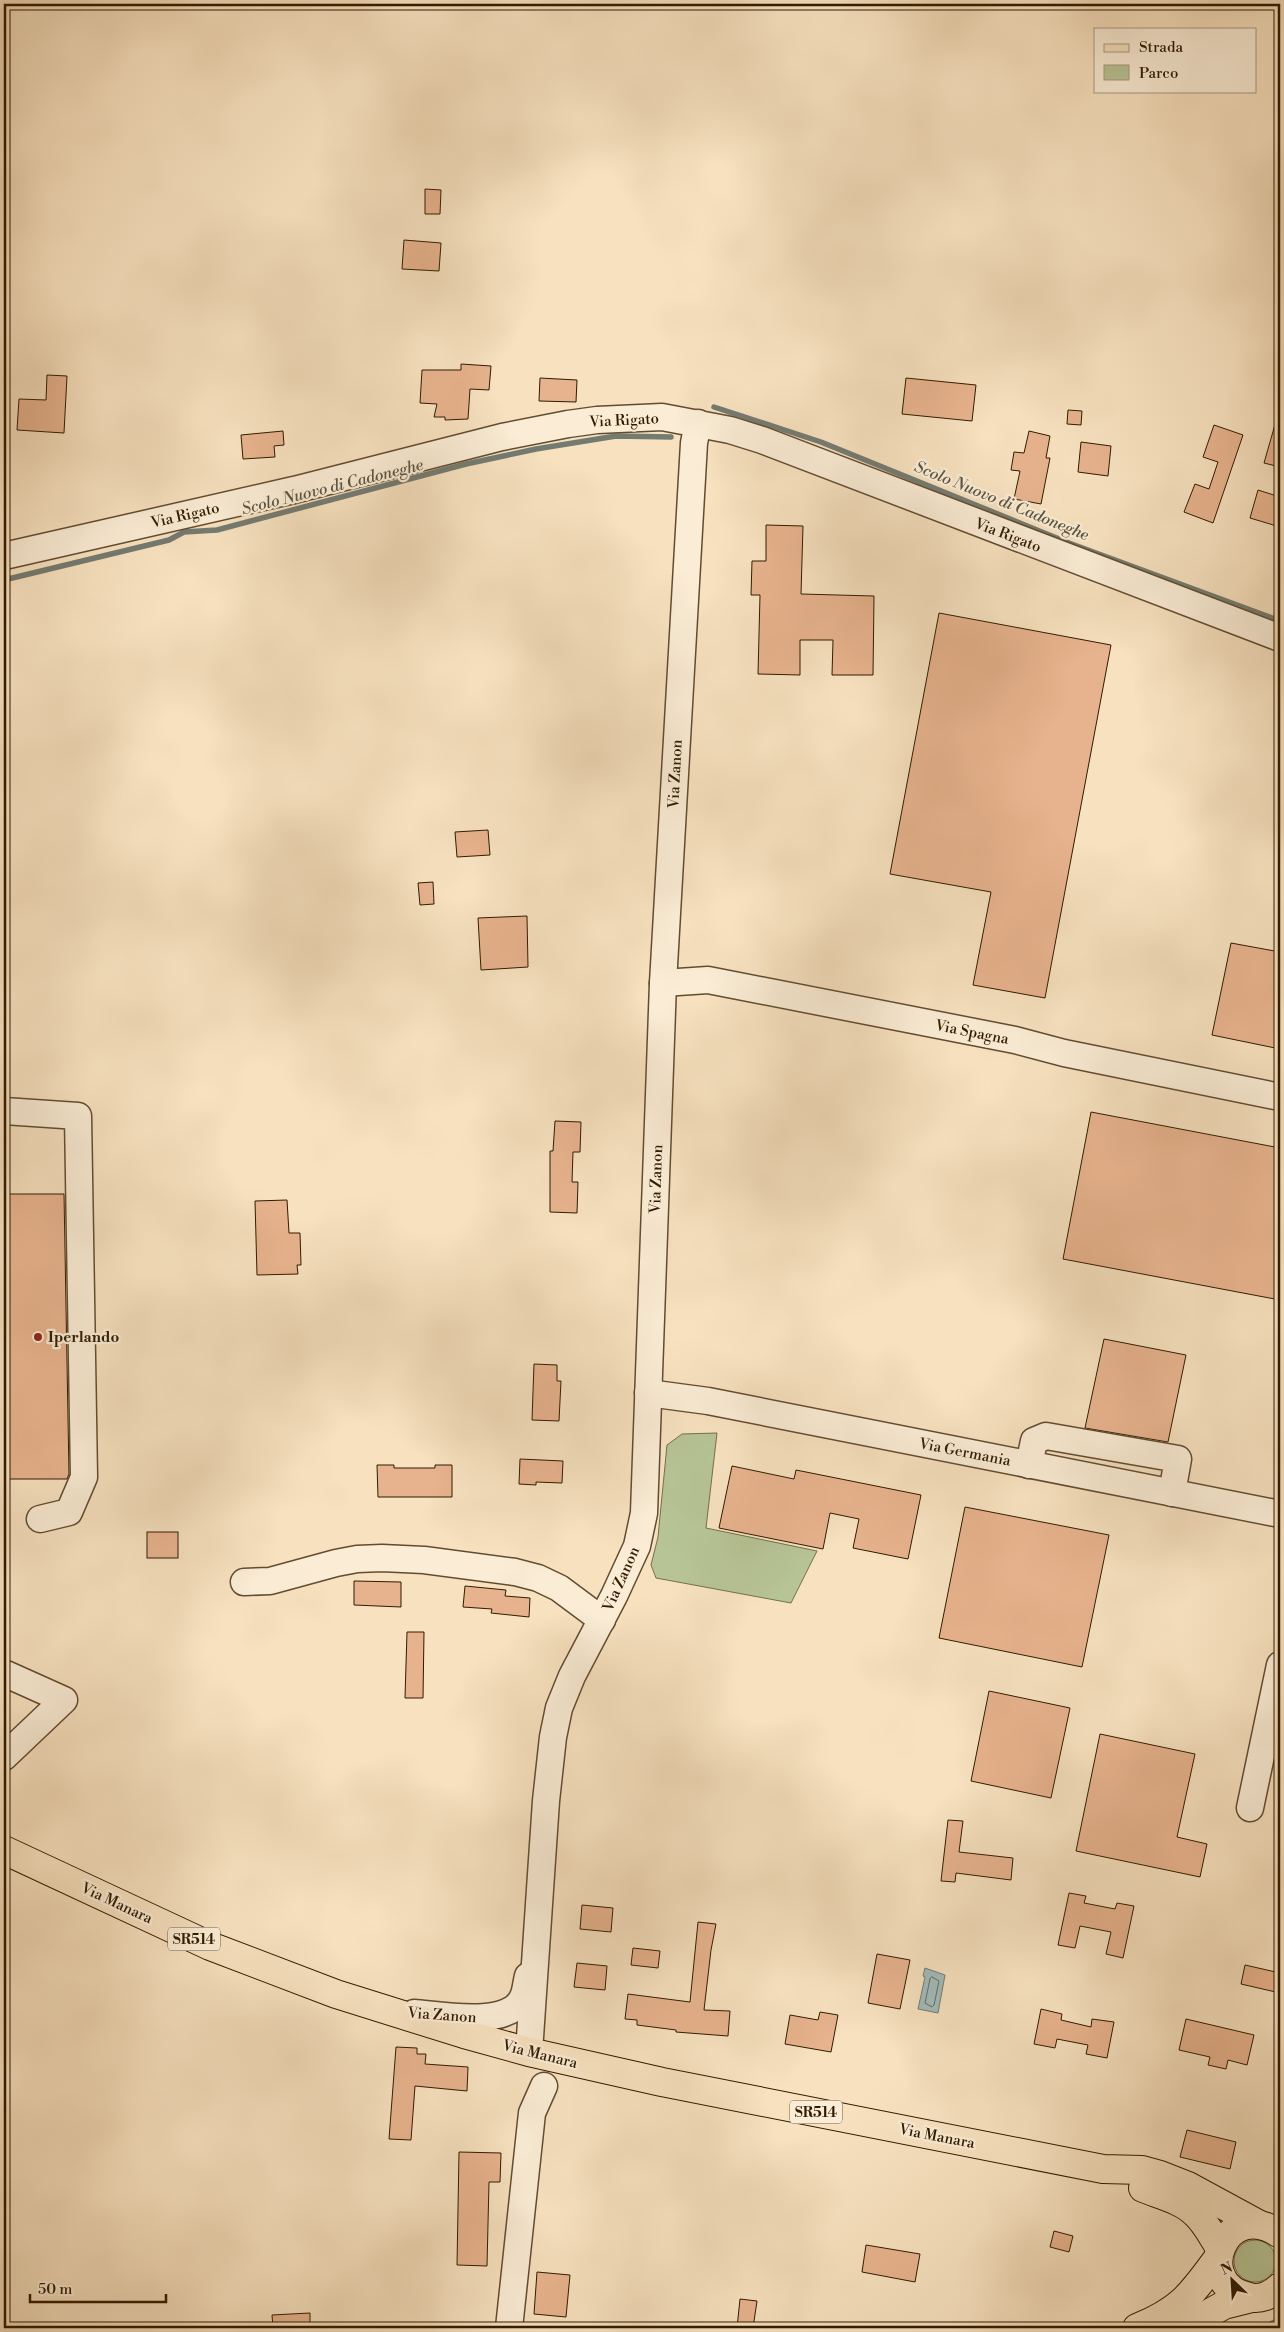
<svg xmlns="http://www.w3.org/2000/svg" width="1284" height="2332" font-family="'Libre Bodoni',serif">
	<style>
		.green { fill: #b7c496; stroke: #74704b }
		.water { fill: #a2bbbd; stroke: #747b71 }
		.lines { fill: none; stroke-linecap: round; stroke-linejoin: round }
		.shore { stroke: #696b5e; stroke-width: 1 }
		.stream { stroke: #747b71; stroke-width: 5.5 }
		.building { fill: #e7b38e; stroke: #301b00 }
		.minor-casing { stroke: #624c30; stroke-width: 29 }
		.major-casing { stroke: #301b00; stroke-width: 30 }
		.minor { stroke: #faecd5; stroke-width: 26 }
		.major { stroke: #f7e1bf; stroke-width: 28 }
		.poi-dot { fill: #8f2418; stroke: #faecd5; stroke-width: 2 }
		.labels { text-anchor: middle; stroke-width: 4.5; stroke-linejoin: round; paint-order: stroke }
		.shield { fill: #faecd5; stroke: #6d5a40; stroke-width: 1 }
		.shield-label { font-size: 14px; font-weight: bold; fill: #301b00 }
		.street-label { font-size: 15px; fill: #301b00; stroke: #faecd5 }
		.poi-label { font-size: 15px; font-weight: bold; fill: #301b00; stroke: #faecd5; text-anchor: start }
		.water-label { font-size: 16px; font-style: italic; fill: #585342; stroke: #faecd5 }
	</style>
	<rect width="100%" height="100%" fill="#f7e1bf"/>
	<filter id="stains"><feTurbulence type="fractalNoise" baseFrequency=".004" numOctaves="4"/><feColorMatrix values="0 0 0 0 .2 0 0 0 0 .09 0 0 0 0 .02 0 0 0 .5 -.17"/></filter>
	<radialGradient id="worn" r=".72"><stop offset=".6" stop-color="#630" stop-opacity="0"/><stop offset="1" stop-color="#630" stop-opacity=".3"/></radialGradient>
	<!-- green -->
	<g class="green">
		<path d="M717,1433L706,1528L817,1551L791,1603L656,1578L651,1565L658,1537L667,1445L682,1434Z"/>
		<circle cx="1255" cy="2261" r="21"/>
		<path d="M1280,2317V2328H1256H1257Z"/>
	</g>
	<!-- water -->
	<path class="water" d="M925,1968L945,1975L938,2013L918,2009L925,1977L923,1976Z"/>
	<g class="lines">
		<!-- shore -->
		<path class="shore" d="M932,1977L939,1981L934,2005L932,2007L925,2003L930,1979Z"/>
		<!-- stream -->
		<g class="stream">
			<path d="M714,407L821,442L1069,543L1280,621"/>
			<path d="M4,580L169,540L184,532L217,530L466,464L536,449L616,436L671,437"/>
		</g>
	</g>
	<!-- building -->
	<g class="building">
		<path d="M425,189L441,190L440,214H425Z"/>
		<path d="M404,240L441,243L439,271L402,269Z"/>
		<path d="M461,364L491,366L489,390L470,389L468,419L445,420V417H434L437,404L420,403L422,370H461Z"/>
		<path d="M47,375L67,376L64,433L17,430L19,399L46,400Z"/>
		<path d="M540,378L577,380L576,402L539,401Z"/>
		<path d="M906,378L976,385L972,421L902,414Z"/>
		<path d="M1068,410L1082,411L1081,425L1067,424Z"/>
		<path d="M1276,421L1280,422V467L1264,463Z"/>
		<path d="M1214,425L1243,435L1213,523L1184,512L1195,484L1209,489L1218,462L1203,457Z"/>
		<path d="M283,431L284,445L274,446L275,457L243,459L241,435Z"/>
		<path d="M1029,431L1050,436L1046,458H1050L1041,504L1014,499L1020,471L1011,470L1014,452L1024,453Z"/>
		<path d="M1081,442L1111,446L1108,476L1078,472Z"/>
		<path d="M1258,490L1280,497V527L1250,518Z"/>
		<path d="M766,525L803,526L801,594L874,596L873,675H832L833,640H800V675L758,674L760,595H751L752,561H766Z"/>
		<path d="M939,613L1111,645L1045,998L973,985L991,892L890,874Z"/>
		<path d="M488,830L490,855L457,857L455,832Z"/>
		<path d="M433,882L434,904L420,905L418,883Z"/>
		<path d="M527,916L528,967L481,970L478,918Z"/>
		<path d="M1231,943L1280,952V1049L1212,1035Z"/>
		<path d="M1091,1112L1280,1148V1300L1063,1259Z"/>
		<path d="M555,1121L581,1122L580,1152H573L572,1182H578L577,1213L550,1212V1151H553Z"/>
		<path d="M4,1194H64L69,1474L67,1479H4Z"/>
		<path d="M287,1200L289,1233H300L301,1265H297L298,1274L257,1275L255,1201Z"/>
		<path d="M1104,1339L1186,1355L1168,1442L1085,1428Z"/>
		<path d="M534,1364L557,1365V1381H561L559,1421L532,1420Z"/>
		<path d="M520,1459L563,1461L562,1483L536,1482V1485L519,1484Z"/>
		<path d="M377,1465H394V1468H435V1465H452V1497H378Z"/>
		<path d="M732,1466L794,1479L796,1470L921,1495L908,1559L853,1548L859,1519L830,1513L823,1549L719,1528Z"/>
		<path d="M965,1507L1109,1535L1082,1667L939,1638Z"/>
		<rect x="147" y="1532" width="31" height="26"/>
		<path d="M354,1581L401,1582V1607L354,1605Z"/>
		<path d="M465,1586L506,1590L505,1596L530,1598L529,1617L491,1613L492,1609L463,1607Z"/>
		<path d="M407,1632H424L423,1698H405Z"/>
		<path d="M989,1691L1070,1708L1051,1798L971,1781Z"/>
		<path d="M1100,1734L1195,1754L1177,1837L1207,1844L1200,1877L1076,1851Z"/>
		<path d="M948,1820L963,1821L959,1852L1013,1858L1011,1880L956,1873L955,1882L941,1881Z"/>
		<path d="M1069,1893L1086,1896L1084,1903L1115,1909L1117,1903L1134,1906L1123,1958L1106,1954L1111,1932L1080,1926L1075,1948L1058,1945Z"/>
		<path d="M582,1905L613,1908L611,1932L580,1929Z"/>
		<path d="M698,1922L716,1924L711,1950L704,2010L730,2011L728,2036L676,2032V2030L637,2025V2020L625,2019L628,1994L690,2002Z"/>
		<path d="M633,1948L660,1951L658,1968L631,1965Z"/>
		<path d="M877,1954L910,1960L900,2009L868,2003Z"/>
		<path d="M577,1963L607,1966L605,1990L574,1987Z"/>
		<path d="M1245,1965L1280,1973V1993L1241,1984Z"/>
		<path d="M1041,2009L1062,2014L1061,2020L1091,2027L1092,2019L1114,2022L1107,2058L1086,2054L1088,2045L1057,2039L1055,2048L1034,2044Z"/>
		<path d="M820,2012L838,2015L831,2052L785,2044L790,2015L818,2020Z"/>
		<path d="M1186,2019L1254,2035L1247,2065L1228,2060L1226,2069L1208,2065L1210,2057L1179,2050Z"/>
		<path d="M396,2047L417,2048V2054H426L425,2064L468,2067L467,2091L415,2086L411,2140L389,2139Z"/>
		<path d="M1187,2130L1236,2142L1230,2169L1180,2157Z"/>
		<path d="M459,2152L501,2153L500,2182H489L487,2266L457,2265Z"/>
		<path d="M1054,2231L1073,2236L1069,2252L1050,2247Z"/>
		<path d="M866,2245L920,2254L915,2282L862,2272Z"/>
		<path d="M537,2272L570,2275L566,2317L534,2314Z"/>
		<path d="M740,2299L757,2301L753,2328H737Z"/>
		<path d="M310,2313V2328H273L272,2315Z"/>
	</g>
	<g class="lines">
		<defs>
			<g id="minor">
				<path d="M4,556L294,490L502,437L568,424L597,420L662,417L730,430L762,440L1280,638"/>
				<path d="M663,983L708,980L1015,1040L1064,1053L1280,1097"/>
				<path d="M4,1111L78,1116L84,1477L69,1512L40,1519"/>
				<path d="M648,1393L708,1401L1280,1514"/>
				<path d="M1029,1465L1034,1441L1046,1436L1178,1459L1172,1493"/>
				<path d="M244,1582L270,1581L336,1563L357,1559L382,1558L424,1560L515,1572L538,1578L559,1588L602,1620"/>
				<path d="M4,1676L6,1674L64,1700L4,1757"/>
				<path d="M1250,1808L1280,1665"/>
				<path d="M414,2013C441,2015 507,2028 522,1999C526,1992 526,1983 528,1976"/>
				<path d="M529,2052L546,1801L553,1737L559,1708L572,1676L614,1596L637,1546L644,1513L663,983L694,443L698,423"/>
				<path d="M509,2328L532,2113L544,2086"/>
			</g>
			<g id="major">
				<path d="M4,1850L210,1946L336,1994L464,2034L529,2052L662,2082L1103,2169L1142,2170L1160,2175L1188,2186L1258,2224"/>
				<path d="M1143,2188C1160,2195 1182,2200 1195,2213C1206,2223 1212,2236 1220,2248"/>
				<path d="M1280,2234C1225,2196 1190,2284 1249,2297C1260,2300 1272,2295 1280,2287"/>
				<path d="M1137,2328C1181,2310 1191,2295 1218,2258"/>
				<path d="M1183,2328L1224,2305L1252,2298"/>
			</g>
		</defs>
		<!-- minor casing -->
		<use href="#minor" class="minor-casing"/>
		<!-- major casing -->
		<use href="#major" class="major-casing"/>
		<!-- minor -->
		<use href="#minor" class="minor"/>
		<!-- major -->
		<use href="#major" class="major"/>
	</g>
	<!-- markers -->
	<circle class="poi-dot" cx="38" cy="1337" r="5"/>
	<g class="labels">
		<!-- shield labels -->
		<g class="shield">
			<rect x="168" y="1927.5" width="52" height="23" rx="4"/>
			<rect x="790" y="2100.5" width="52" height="23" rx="4"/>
		</g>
		<g class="shield-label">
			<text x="194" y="1944">SR514</text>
			<text x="816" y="2117">SR514</text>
		</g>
		<!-- street labels -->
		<g class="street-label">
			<text transform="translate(624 420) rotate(-3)" y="5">Via Rigato</text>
			<text transform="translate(185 515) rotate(-13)" y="5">Via Rigato</text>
			<text transform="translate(1008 535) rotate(21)" y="5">Via Rigato</text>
			<text transform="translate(675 774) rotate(-87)" y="5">Via Zanon</text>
			<text transform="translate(972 1032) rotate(11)" y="5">Via Spagna</text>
			<text transform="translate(656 1179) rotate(-88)" y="5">Via Zanon</text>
			<text transform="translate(965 1452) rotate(11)" y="5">Via Germania</text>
			<text transform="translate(621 1579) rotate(-66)" y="5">Via Zanon</text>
			<text transform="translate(117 1903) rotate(25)" y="5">Via Manara</text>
			<text transform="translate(442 2015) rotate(4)" y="5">Via Zanon</text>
			<text transform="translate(540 2054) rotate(14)" y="5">Via Manara</text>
			<text transform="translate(937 2136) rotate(11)" y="5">Via Manara</text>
		</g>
		<!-- poi labels -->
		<g class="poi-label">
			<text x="48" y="1342">Iperlando</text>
		</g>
		<!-- water labels -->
		<g class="water-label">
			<text transform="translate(332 486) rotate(-14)" y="6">Scolo Nuovo di Cadoneghe</text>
			<text transform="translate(1002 500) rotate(22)" y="6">Scolo Nuovo di Cadoneghe</text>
		</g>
	</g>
	<!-- margin -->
	<rect width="1284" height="2332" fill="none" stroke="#f7e1bf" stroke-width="20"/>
	<rect x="5" y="5" width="1274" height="2322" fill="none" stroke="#301b00" stroke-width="2.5"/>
	<rect x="10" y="10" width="1264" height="2312" fill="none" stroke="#301b00"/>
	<!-- legend -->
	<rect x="1094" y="28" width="162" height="65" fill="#faecd5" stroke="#a99880"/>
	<rect x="1104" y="44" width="25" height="8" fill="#f7e1bf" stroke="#a99880"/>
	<text x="1139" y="52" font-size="15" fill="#301b00">Strada</text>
	<rect x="1104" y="65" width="25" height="15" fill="#b7c496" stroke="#a99880"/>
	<text x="1139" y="78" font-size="15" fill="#301b00">Parco</text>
	<!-- north arrow -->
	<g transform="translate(1232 2280) rotate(335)" stroke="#faecd5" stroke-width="4" paint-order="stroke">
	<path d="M0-4L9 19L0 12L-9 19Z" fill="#301b00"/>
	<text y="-8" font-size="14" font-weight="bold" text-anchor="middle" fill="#301b00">N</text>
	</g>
	<!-- scale -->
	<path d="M30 2294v8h136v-8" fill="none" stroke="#301b00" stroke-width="2.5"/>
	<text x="38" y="2294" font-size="15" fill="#301b00" stroke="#faecd5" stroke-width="4" paint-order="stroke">50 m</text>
	<rect width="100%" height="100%" filter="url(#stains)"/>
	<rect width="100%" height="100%" fill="url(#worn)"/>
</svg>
